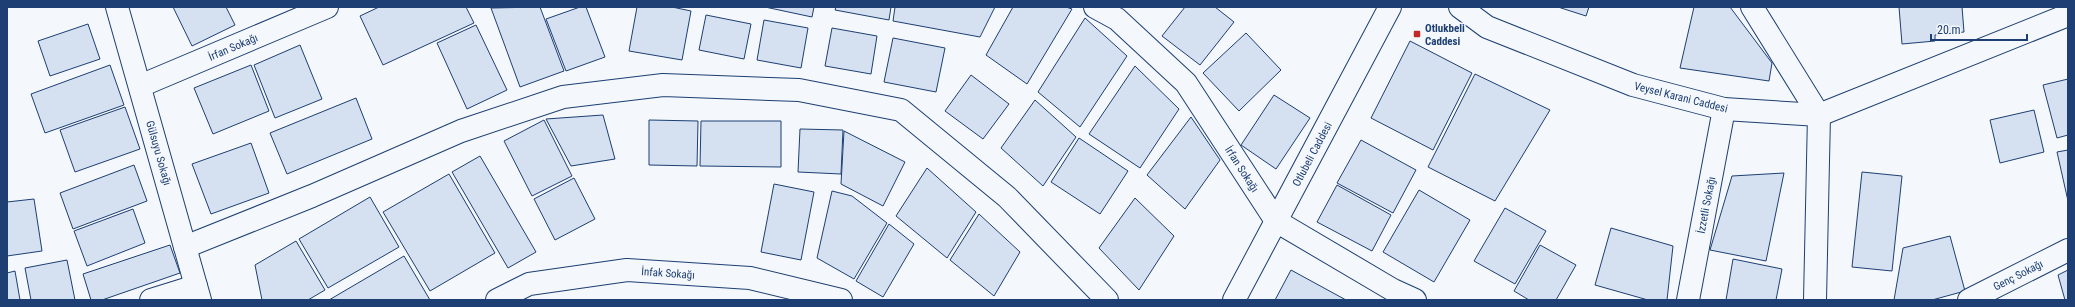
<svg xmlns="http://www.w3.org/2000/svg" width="2075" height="307" font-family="'Roboto Condensed',sans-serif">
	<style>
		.building { fill: #d5e0f0; stroke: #1d3f73 }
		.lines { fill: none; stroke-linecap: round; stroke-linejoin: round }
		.street-casing { stroke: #1d3f73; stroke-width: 24 }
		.secondary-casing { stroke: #1d3f73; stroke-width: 24 }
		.street { stroke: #f4f7fb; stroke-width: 22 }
		.secondary { stroke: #f4f7fb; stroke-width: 22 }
		.poi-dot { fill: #c62828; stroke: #f4f7fb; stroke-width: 1.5 }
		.labels { text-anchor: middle; stroke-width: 3; stroke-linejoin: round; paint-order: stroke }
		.poi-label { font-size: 11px; font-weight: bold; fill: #1d3f73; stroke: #f4f7fb; text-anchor: start }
		.street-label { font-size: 11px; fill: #1d3f73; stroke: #f4f7fb }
	</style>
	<rect width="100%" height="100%" fill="#f4f7fb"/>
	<!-- building -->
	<g class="building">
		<path d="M173,7H226L235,25L192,46Z"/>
		<path d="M379,7H466L474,23L383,65L360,16Z"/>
		<path d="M540,7L564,71L520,87L491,8Z"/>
		<path d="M580,7H586L605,57L566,71L546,19Z"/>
		<path d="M637,7H672L691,11L682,60L629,51Z"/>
		<path d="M765,7H814L812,17Z"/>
		<path d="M836,7H891L889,20L835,10Z"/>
		<path d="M895,7H995L980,37L893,21Z"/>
		<path d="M1013,7H1066L1072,9L1027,84L986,55Z"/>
		<path d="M1185,7H1215L1234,22L1200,65L1162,36Z"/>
		<path d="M1558,7H1589L1586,16Z"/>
		<path d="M1694,7H1730L1772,63L1769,81L1680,68Z"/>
		<path d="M1899,7H1962L1964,32L1935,35V41L1902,44Z"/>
		<path d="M706,15L751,24L744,59L699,50Z"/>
		<path d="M1085,18L1127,56L1080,127L1038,92Z"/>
		<path d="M764,20L808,28L801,68L757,60Z"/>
		<path d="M88,24L100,59L50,76L38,41Z"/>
		<path d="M476,25L507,90L467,109L437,43Z"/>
		<path d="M832,28L877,36L871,74L825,66Z"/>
		<path d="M1246,33L1281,70L1239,111L1203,73Z"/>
		<path d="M893,38L945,48L936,92L884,82Z"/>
		<path d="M1410,41L1472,73L1433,150L1371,118Z"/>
		<path d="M300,45L322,99L275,118L254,65Z"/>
		<path d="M110,65L124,105L45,133L31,94Z"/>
		<path d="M251,65L269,111L213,134L194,88Z"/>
		<path d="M1135,66L1179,109L1140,168L1089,134Z"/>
		<path d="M1475,74L1550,110L1495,201L1428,167Z"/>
		<path d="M971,75L1009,104L983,139L945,111Z"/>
		<path d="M2068,79V135L2057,138L2043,85Z"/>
		<path d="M1274,95L1310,118L1276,169L1241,145Z"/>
		<path d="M356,98L372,139L287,174L270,133Z"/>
		<path d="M1035,100L1076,137L1043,186L1001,148Z"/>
		<path d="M125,107L140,149L75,172L60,130Z"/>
		<path d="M2034,110L2044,152L2000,163L1990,120Z"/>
		<path d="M603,115L615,159L571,166L546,119Z"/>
		<path d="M1191,117L1220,160L1185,209L1147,175Z"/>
		<path d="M544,120L572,176L532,196L504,141Z"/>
		<path d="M649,120L698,121L697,166L649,165Z"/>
		<path d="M701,121H781V167L700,166Z"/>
		<path d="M800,129L843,130L841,174L798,172Z"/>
		<path d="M844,131L905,162L883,206L841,184Z"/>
		<path d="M1079,138L1128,171L1100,214L1051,182Z"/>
		<path d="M1361,140L1416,170L1393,213L1337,183Z"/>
		<path d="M251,143L269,193L211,214L192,164Z"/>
		<path d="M2068,150V201L2057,152Z"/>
		<path d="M480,156L536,252L508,268L452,172Z"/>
		<path d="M134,165L147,201L73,229L60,193Z"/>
		<path d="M927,168L976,212L947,258L896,216Z"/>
		<path d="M1862,172L1902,176L1892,271L1852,267Z"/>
		<path d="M1784,173L1766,261L1710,250L1732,176Z"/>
		<path d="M449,174L495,253L430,291L383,212Z"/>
		<path d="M574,178L595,219L555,240L534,199Z"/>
		<path d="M774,184L814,192L801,260L761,252Z"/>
		<path d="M1337,185L1391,215L1372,251L1317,222Z"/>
		<path d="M1419,190L1470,220L1434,282L1383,252Z"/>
		<path d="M832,191L852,196L887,223L854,279L817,258Z"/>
		<path d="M370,197L399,247L328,288L299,239Z"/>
		<path d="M1135,198L1174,236L1139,290L1099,248Z"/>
		<path d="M34,199L42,251L7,256V202Z"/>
		<path d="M1505,208L1546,231L1515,284L1474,261Z"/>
		<path d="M133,209L145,243L87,266L74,231Z"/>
		<path d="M979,214L1020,252L994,296L950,260Z"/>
		<path d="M889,224L914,244L883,297L856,281Z"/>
		<path d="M1611,228L1673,246L1667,300H1648L1595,285Z"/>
		<path d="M1950,236L1965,291L1932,300H1894L1903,248Z"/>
		<path d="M296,241L325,290L308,300H262L255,265Z"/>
		<path d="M170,245L180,273L102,300H91L83,274Z"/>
		<path d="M1540,245L1576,265L1556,300H1529L1514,291Z"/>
		<path d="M404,256L430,300H329Z"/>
		<path d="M1733,259L1782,269L1776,300H1726Z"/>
		<path d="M67,260L75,300H31L25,268Z"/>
		<path d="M1291,270L1346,300H1275Z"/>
		<path d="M2068,270V300H2065L2058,275Z"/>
		<path d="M15,271L20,300H7V273Z"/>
	</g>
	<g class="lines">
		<defs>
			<g id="street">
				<path d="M117,7L200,300"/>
				<path d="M1095,7L1117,19L1186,83L1276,221L1393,290L1415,300"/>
				<path d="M1752,7L1819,115L1815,300"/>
				<path d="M140,86L327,7"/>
				<path d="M185,247L312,196L461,131L563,97L663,85L799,90L901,110L1007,197L1107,300"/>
				<path d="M151,300L196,286"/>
				<path d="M497,300L529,284L627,270L750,278L841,300"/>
				<path d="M1234,300L1390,7"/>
				<path d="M1688,300L1724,109"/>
				<path d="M1969,300L2068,250"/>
			</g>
			<path id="secondary" d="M1460,7L1487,27L1633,85L1724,109L1819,115L2068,15"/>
		</defs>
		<!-- street casing -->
		<use href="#street" class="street-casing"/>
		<!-- secondary casing -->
		<use href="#secondary" class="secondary-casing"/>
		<!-- street -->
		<use href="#street" class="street"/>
		<!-- secondary -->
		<use href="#secondary" class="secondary"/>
	</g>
	<!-- markers -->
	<rect class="poi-dot" x="1413" y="30" width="8" height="8" rx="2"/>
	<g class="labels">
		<!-- poi labels -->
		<g class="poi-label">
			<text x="1425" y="32">Otlukbeli<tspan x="1425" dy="13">Caddesi</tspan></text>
		</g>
		<!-- street labels -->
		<g class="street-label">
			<text transform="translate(233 47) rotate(-23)" y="4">İrfan Sokağı</text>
			<text transform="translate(1681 97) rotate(14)" y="4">Veysel Karani Caddesi</text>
			<text transform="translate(159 153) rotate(74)" y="4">Gülsuyu Sokağı</text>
			<text transform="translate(1312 154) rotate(-62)" y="4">Otlubeli Caddesi</text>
			<text transform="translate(1242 169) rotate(57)" y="4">İrfan Sokağı</text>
			<text transform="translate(1706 205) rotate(-79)" y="4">İzzetli Sokağı</text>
			<text transform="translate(668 273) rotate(4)" y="4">İnfak Sokağı</text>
			<text transform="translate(2018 275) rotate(-27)" y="4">Genç Sokağı</text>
		</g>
	</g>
	<!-- border -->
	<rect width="2075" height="307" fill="none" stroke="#1d3f73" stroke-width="16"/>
	<!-- scale -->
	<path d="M1931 34v6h96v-6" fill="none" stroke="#1d3f73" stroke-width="2"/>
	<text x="1937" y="34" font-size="12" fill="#1d3f73" stroke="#f4f7fb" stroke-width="3" paint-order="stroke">20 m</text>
</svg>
